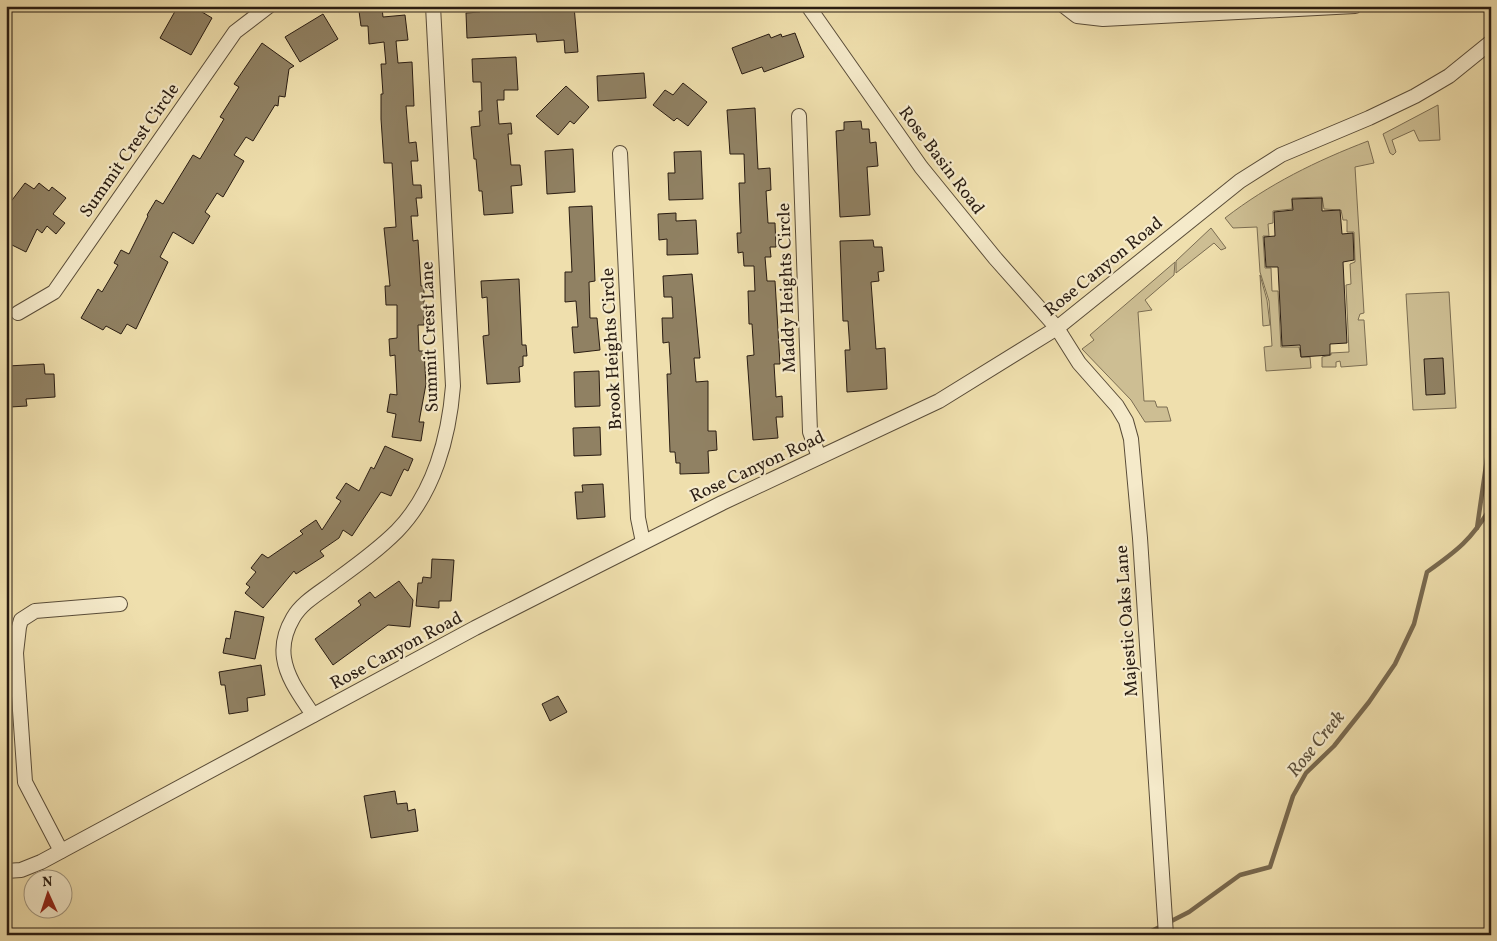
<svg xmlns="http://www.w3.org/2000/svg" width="1497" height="941" font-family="Vollkorn,serif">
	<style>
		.green { fill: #cdbe93; stroke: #7b6d52 }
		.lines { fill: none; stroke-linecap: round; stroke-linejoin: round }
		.stream { stroke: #78694f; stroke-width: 4.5 }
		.building { fill: #908163; stroke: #291c12 }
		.minor-casing { stroke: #5a4d39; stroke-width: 16 }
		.minor { stroke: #f5eaca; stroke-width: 14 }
		.labels { text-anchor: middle; stroke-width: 4.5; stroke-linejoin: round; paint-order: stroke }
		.street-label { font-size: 18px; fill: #291c12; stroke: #f5eaca }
		.water-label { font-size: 19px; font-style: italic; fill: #5d503b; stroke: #f5eaca }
	</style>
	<rect width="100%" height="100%" fill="#efdfad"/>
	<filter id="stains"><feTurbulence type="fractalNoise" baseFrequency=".004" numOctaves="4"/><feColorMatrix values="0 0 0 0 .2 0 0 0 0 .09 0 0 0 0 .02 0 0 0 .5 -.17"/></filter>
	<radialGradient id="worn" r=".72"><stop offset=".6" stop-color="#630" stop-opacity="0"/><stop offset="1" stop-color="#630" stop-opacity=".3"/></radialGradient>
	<!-- green -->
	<g class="green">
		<path d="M1438,105L1440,140L1419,141L1414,130L1392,140L1396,152L1393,155L1390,153L1383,134Z"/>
		<path d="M1368,141L1374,163L1355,167L1364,313L1360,314L1358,320H1364L1367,365L1341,367L1340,361L1336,362V367H1322V357L1331,355V353L1349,352L1346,285L1351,284L1350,264L1355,262L1354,232H1347V220H1343L1341,210L1324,209L1322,197L1292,198V209L1273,211V223L1268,224L1269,236H1263L1265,268H1271L1272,291H1278L1281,347H1299L1301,357H1310L1311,368L1266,371L1264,347L1272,346L1269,301L1260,272L1257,227L1233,228L1225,218C1269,184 1316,161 1368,141Z"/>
		<path d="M1211,228L1226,248L1221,250L1214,243L1176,273V261Z"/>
		<path d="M1175,262L1174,275L1145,300L1152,310L1138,312L1144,401H1155L1157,407H1167L1171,421L1145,422L1131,400L1082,349L1094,340L1090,335Z"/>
		<path d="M1260,275L1267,300L1270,325L1263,326Z"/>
		<path d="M1449,292L1456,408L1413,410L1406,294Z"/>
	</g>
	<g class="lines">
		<!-- stream -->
		<g class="stream">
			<path d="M1477,528L1491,431"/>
			<path d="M1144,935L1189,912L1240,875L1270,867L1293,796L1306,773L1334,746L1369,702L1395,664L1414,624L1427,572C1458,550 1471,540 1491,507"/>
		</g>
	</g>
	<!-- building -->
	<g class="building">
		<path d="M178,6H192L212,18L191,55L160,38Z"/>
		<path d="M480,6H574L578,52L565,53L564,40L537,42L536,34L467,38L466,13L480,12Z"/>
		<path d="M382,8L383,17L405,15L408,40L396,41L398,63L412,62L414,106H406L409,143L416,142L418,161H411L413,185H421L422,198H416L418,216H411L413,241L418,240L421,286H424V325H418L419,351H424L426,384L419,422H424L421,441L392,437L396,414L387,412L390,394L397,395L395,355L390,356L389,339L397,338V305H386L385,286H390L384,228L396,227L392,163H384L381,119V94H383L381,64H386L384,42L369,44L368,26H361L359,11Z"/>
		<path d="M323,14L338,39L300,62L285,37Z"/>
		<path d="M795,33L804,57L764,72L762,67L742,74L732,48L769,34L771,38L781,34L782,37Z"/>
		<path d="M262,43L294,66L289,69L285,97L279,96L278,106L275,105L253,141L246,137L234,155L244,161L223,197L217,193L205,212L210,216L193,244L173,232L160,257L168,262L136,329L127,324L121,334L106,326L103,330L81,318L98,289L102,292L118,265L114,263L121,250L129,254L148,216L147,215L156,200L163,204L193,155L200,159L224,119L220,117L239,87L234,84Z"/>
		<path d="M516,57L518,90H504V100H497L499,124L511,123L512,134H508L511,165H520L522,185L511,186L513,213L484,215L482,191H479L476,159H474L471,127L480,126L479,111H482L481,82H473L472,59Z"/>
		<path d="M644,73L646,98L598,101L597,76Z"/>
		<path d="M683,83L707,102L688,126L677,118L674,121L653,105L665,90L673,95Z"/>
		<path d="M566,86L589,107L574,124L570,121L558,135L536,116Z"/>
		<path d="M755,108L758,169L770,168L771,190L766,191L768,223H775L776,247H770L771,257H765L767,281H775L780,364H774L776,397L782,396L783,417H776L778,438L753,440L747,356L754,355L752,324H749L748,291H755L754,266H744L743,252L738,253L737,233H741L739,183H745L744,154H730L727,110Z"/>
		<path d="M861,121L862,129H869L870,143L876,142L878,166L867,167L870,215L840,217L836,131L844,130V122Z"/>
		<path d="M573,149L575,192L547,194L545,151Z"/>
		<path d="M701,151L703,199L669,200L668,173H675L674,152Z"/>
		<path d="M25,183L34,189L39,183L49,191L52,187L66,198L53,214L65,223L56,234L47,226L42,233L37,229L26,252L6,242V208Z"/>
		<path d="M1322,198V211L1340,210L1342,234L1353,233L1354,260L1343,262L1347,343L1330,344V355L1301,357L1300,345L1282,346L1278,267H1266L1264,237L1275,236L1274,212L1293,210L1292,199Z"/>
		<path d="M592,206L595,281L589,282L590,318H597L600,350L574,353L572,327H578L576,301L565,302V272H572L569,207Z"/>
		<path d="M676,213V221L696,220L698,254L667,255V239L659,240L658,214Z"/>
		<path d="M873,240L874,247H882L884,271L878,272L879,281L871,282L876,349L885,348L887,389L847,392L845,350H850L848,321H843L840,241Z"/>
		<path d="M692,274L700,358H694L696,382L708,381V431H716L717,450L708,451L709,473L680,474V463H676L675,452H670L667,374H671L669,342L663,343L662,318H673L672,297H664L663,276Z"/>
		<path d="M519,279L522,345H526L527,356H523V366L519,367L520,382L487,384L483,336L489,335L487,297L482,298L481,281Z"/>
		<path d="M1443,358L1445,394L1426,395L1424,359Z"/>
		<path d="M44,364L45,374H54L55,397L26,399L27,406L10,407V396H6L8,366Z"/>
		<path d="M599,371L600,406L575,407L574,372Z"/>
		<path d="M600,427L601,455L574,456L573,428Z"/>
		<path d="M385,446L413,459L408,471L404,469L391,496L381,492L352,536L343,530L339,538L320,551L324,556L296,574L294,571L263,608L245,593L250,587L246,584L256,572L251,568L262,554L268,558L303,534L300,531L316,520L322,530L341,501L336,498L346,483L359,491L371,467L374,469Z"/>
		<path d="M603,484L605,517L577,519L575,492H583L582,485Z"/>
		<path d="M432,559L454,560L451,601H439V608L416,606L418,583H422L423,577L431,578Z"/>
		<path d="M399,581L413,600L410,627L388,625L333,665L315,639L361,605L358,601L370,592L375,598Z"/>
		<path d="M235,611L264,617L255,659L223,653L226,638L230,639Z"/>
		<path d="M261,665L265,695L247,698L248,711L229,714L225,685H221L219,672Z"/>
		<path d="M558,696L567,712L550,721L542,704Z"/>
		<path d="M395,791L397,804L407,803L408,811L415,809L418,831L371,838L364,796Z"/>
	</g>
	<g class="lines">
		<defs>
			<g id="minor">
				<path d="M808,6L921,167L995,258L1057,328L1079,363L1117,406L1126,421L1131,439L1140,538L1166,935"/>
				<path d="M1064,6L1077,16L1103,19L1355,6"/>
				<path d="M799,116L810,432L819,457"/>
				<path d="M620,153L638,518L643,542"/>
				<path d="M18,313L54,292L235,32L269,6"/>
				<path d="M313,715C302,698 287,679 284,658C282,645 286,630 293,618C302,602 321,592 335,581C357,565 378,550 397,531C434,493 449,437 453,386L433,6"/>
				<path d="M61,851L25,782L16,653L19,627L21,620L35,611L120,604"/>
				<path d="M6,871L21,870L41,862L475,628L597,566L722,503L939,401L1057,328L1240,181L1281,155L1369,118L1415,96L1449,76L1491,42"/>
			</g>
		</defs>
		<!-- minor casing -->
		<use href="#minor" class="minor-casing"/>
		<!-- minor -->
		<use href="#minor" class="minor"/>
	</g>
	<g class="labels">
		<!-- street labels -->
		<g class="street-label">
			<text transform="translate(129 150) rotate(-55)" y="6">Summit Crest Circle</text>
			<text transform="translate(942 160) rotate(53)" y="6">Rose Basin Road</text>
			<text transform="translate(1103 266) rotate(-39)" y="6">Rose Canyon Road</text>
			<text transform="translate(786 288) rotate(-92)" y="6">Maddy Heights Circle</text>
			<text transform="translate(429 337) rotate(-92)" y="6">Summit Crest Lane</text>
			<text transform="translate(611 349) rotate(-93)" y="6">Brook Heights Circle</text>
			<text transform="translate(757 466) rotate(-25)" y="6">Rose Canyon Road</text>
			<text transform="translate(1126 621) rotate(-94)" y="6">Majestic Oaks Lane</text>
			<text transform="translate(396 650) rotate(-28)" y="6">Rose Canyon Road</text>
		</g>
		<!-- water labels -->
		<g class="water-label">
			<text transform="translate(1315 743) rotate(-51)" y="7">Rose Creek</text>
		</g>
	</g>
	<!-- margin -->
	<rect width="1497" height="941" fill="none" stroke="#efdfad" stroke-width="25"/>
	<rect x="8" y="8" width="1482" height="926" fill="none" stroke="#291c12" stroke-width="2.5"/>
	<rect x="12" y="12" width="1472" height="916" fill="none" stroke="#291c12"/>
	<!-- north arrow -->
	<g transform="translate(48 894) rotate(357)"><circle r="24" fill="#f5eaca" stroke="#a39880"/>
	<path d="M0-4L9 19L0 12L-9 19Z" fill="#8f2418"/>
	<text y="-8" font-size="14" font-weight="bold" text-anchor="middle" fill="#291c12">N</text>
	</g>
	<rect width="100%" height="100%" filter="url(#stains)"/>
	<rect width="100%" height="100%" fill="url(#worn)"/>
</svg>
